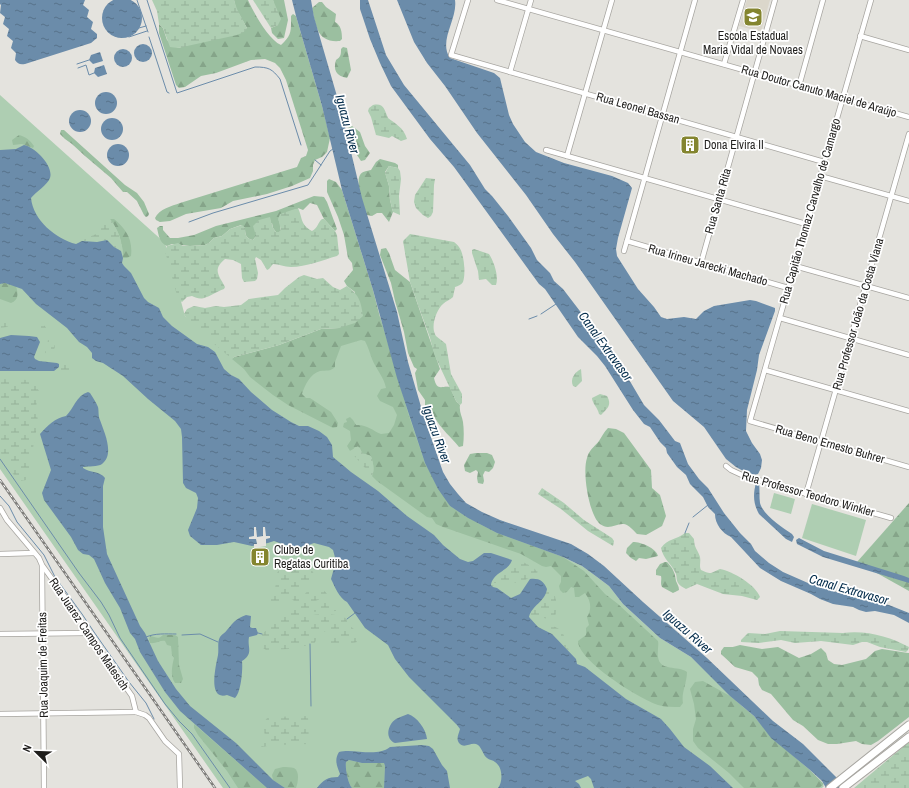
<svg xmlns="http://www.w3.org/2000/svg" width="909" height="788" font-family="'Archivo Narrow',sans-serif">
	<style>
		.built { fill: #dbd7cb }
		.green { fill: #aeceb2 }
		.forest { fill: url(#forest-firs) }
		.wetland { fill: url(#wetland-marsh) }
		.water { fill: url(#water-ripples) }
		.pier { fill: #e4e3de }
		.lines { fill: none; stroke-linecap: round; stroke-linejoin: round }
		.stream { stroke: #6b8caa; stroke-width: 1 }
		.minor-casing { stroke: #a7a5a0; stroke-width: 6 }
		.primary-casing { stroke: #a7a5a0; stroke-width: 9 }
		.minor { stroke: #fff; stroke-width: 4.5 }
		.primary { stroke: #fff; stroke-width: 7 }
		.rail-casing { stroke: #7e7d7a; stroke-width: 2.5 }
		.rail { stroke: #fff; stroke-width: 1; stroke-dasharray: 3; stroke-linecap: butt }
		.labels { text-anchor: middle; stroke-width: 3.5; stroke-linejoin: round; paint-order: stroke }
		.poi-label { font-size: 12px; fill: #1f1e1c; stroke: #fff; text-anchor: start }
		.street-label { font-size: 12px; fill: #1f1e1c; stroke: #fff }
		.water-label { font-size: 13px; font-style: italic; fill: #032c4b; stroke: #fff }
	</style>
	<defs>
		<pattern id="forest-firs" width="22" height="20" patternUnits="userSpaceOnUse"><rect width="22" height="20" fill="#9bbfa0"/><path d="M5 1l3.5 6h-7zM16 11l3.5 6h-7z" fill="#85a489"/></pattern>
		<pattern id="wetland-marsh" width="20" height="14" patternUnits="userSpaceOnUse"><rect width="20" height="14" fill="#aeceb2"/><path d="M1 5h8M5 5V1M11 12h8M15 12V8" fill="none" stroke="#95b098"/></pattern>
		<pattern id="water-ripples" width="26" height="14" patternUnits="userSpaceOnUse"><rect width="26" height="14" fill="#6b8caa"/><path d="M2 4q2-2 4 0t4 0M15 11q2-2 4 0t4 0" fill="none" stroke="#57728a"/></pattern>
	</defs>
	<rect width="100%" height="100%" fill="#e4e3de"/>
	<!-- built -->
	<path class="built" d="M747,0H770L761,32L739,26Z"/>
	<!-- green -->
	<g class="green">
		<path d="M0,95L165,243L185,316L242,365L380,317L438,489L526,543L563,557L582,566L597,577L609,586L623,604L660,638L691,657L824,786L822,788H223L0,469Z"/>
		<path d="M774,493L795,499L791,514L770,508Z"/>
		<path d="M812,504L866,520L856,556L802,538Z"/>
	</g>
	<!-- forest -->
	<g class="forest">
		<path d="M234,0H248C254,13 268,39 281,45C292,35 291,31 291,16L293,14L296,16L322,106L330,138L327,152L322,157L315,160L313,165V171L310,178L292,186L267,194L233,201L221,208L186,214L170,221L160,222L156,220L155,218C159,209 172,206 180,203L297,167L301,158L306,156L308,150L286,80L280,68L275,63L265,59L251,60L216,73L201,76L185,87L179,88L176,85L159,33V24L163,28L167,40L178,48L247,28L236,9Z"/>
		<path d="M273,0H284L288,20L284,38L278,39L272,33L271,28L278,25Z"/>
		<path d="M319,2H322L326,7L336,14L335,22C341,25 342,32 342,39L340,41C317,43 316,26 312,8Z"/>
		<path d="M343,47L347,48L351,70L347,78C336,76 333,70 336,60C341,57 341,54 341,49Z"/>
		<path d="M352,126L360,132L365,146L370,153L365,160L361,161C355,150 342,141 348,128Z"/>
		<path d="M61,130H64L125,185L137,193L144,202L149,214L148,216L146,217L144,215L137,201L127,192H123L111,178L85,156L72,144L65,139L60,134Z"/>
		<path d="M19,135C26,137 30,140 34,146L33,148L22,144L13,145L12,140Z"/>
		<path d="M380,159L395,163L398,165V168L389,166L385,172L389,186L390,200L393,212L389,222L382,213H377L372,216L367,215C364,206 355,183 360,175C362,171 367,171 371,170L376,162Z"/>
		<path d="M329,179L336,182L342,190L373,290L380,317L409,416L425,463L450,506L468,518L497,533L563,557L584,571L605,594L618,604L658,641C659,646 657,652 658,657C660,672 678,665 687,672C687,683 681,693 683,703L680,707C673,707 665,707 658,705C640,699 578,661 578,641L586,635V628L589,625L587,617C592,609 591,601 585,593L579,597H575L574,588L571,587L567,592L563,593L560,590L559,586L561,582V576L551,566L546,567L542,566L521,554L443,527L436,524L432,518L427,517L377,481L372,476C375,469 373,463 371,456L362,453L360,448L355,447L353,450L350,451L347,446L351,440L350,431L343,427L344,423L347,422L346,419L350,417L353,420L356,425C366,424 372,430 381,434L389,433L394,425L397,415L393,407L380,401L377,396L381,389L386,388C384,377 376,369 372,359C370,353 368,347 365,341L361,340L341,346L335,362V367C330,372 327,370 320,371C310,374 305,385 302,394L306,398H310L331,412L338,423L337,427L333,428L288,405L273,395L250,377L244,369L232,359L234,357L279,345L321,329L339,328L355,292L347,286L344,281L353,270L352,263L348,258L344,235L338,217L327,192V181Z"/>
		<path d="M314,196L324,197L327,202L337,229L335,231L324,219L317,205L310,203L303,210L298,208L280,226L281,231L279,232H276L273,228L272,223L256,236L253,240C246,239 245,234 245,228L241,225L230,229L222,236L214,238L209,243L205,245L190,246L172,244L167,246C159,242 159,236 157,228L160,226H163V230L170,238H178L194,235L216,226L276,211Z"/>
		<path d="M110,219H114C126,229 133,239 131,256L127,258H123C123,243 119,231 110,219Z"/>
		<path d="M386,248L389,253L395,270L410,282L440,369L434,378C437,391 440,386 450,387L456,401L460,405C459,412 462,416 463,422C464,430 464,438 463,446L459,447C451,437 441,429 435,418L429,416L425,412V400L418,390L415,373L417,369L414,367L408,353L404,332L395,301L391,283L380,255L381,249Z"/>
		<path d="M5,283L16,286C18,293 19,300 11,303L0,299V284Z"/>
		<path d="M608,428L616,429L624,433L635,448L651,470L652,488L660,495L666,516L662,526L646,535L637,534C634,531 629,525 624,524C616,523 609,531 600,524C589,515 582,472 587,458C589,450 594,447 599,441C602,436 604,432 608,428Z"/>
		<path d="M476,453H487L492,455L495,462L493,468L489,472L485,471L483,475L484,481L483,484L478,483L477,478L478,472L476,470L470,473L465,471L464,465L470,454Z"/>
		<path d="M909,503V591L857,562Z"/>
		<path d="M633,542C641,542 656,548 658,556L646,559L639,558L636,561L631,558L626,553L627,548Z"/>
		<path d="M665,562H667C673,568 675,573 676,581C677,584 679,586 679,590L673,593L662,587C660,583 662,580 661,576L656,575V570L660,564Z"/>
		<path d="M163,635H175L178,637L179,665L183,679L181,683H175C170,676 172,666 174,658L172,655L171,646L167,645L165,641C160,640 156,644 150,643L149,639L150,636C156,637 158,640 163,635Z"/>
		<path d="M740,645L762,649L778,647L799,658L811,654L821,648L826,653L828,660L834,664L842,665L866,659L875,651L882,649L908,653H909V717L878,741L871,745L862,744L856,741L837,744H828L818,740L803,726L793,720L771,694L762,690L759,685L758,678L752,672L735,667L721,654V651L724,647H733Z"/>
		<path d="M703,681L730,696L754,716L772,738L810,770L824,784L819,788H744L729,773L698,748L693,741V729L696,719L694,704L690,689L695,682Z"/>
		<path d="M194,724L267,788H238L227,771L198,735L194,728Z"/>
		<path d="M349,760L362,763H384L385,766L384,788H352C348,784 345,768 346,762Z"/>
		<path d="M283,767C286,767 291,767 294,768C300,771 298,783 296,788H285L273,780L272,775L275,769Z"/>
	</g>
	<!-- wetland -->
	<g class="wetland">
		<path d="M152,0H234L237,9L247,28L244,32L237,35L178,48L170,47L163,28L159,24L157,11Z"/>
		<path d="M253,0H273L281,19L278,25L271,28Z"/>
		<path d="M373,105C384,103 384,109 388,118C396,124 404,128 407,139L401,141L392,136L389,138L376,135L371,117L368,111L369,108Z"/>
		<path d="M389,166L398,168L400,171L401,179L399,196L400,215L393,212L390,200L389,186L385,173Z"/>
		<path d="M426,178L435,179L434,185L433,212L431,216L428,218L423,215L416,208L414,202L415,195Z"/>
		<path d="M298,208C303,219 300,224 312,231C318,228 318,222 322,219H324L335,231L337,235L339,254L337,256C323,260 306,267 291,267C284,267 279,264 273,264L269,269L267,270L261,260L256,257L255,259L258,273L257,279L255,281L244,282L242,278L241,264L233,260L225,259C212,270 219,275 225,287L224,289C212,293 204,303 192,296L187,297L182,302L178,299L165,251L167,246L178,243L183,246H190L205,245L209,243L214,238L222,236L230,229L242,225L245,228C245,234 246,239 253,240L256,236L253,226L259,220L270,217L273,228L276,232H279L281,230L278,219L280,214Z"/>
		<path d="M110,219C119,231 123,243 123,258L121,251L114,247L107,240L97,242L82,241C95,232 100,238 103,221Z"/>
		<path d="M410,234L454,242C456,244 458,245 459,247C464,253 466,274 463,282C461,285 458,286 455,287L453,297C450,300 446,301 443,304C436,310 430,328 436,336C439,339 443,341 446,344L451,374L462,394V403L460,405L456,401L434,354L430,338L417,302L410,282L403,241Z"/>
		<path d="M474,249L489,254C494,262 499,276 496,285H492L486,279L479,280L478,271L472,253V250Z"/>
		<path d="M304,275L317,279L323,278L333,287L340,290L347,286C359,295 361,301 363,316L355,323L339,328L321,329L279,345L234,357L232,359C221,349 189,325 184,314L187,309L194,306L205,308L216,306L224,307L241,305L249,299L278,295L285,288L299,277Z"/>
		<path d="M8,315L9,316L10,325L7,327L0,328V316Z"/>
		<path d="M33,321C40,321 46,325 48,332L47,334L41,330L32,327Z"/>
		<path d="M48,340L51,341L55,346L53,354L45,353Z"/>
		<path d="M57,363H72L74,366C70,373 61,371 54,371L57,370L59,364Z"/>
		<path d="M581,369L582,381L576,387L573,386C570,379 574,373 581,369Z"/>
		<path d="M0,379L28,380L36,386L39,391L36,407L38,421L31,459V472L26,480L20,481L13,474L8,462L0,452Z"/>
		<path d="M600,394L607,396C612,405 608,408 601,415L599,414C598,408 592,403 592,398Z"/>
		<path d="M358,446L362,453L371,456C373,463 375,469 372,476L350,451Z"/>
		<path d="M542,488L564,503L584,520L612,538L614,541L613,546L588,531L561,509L541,496L538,494Z"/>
		<path d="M685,533H689L694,539C694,548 698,550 700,557C701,562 699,566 701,570C711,575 711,573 720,569C732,571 756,585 760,597L757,600L742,596L723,594L697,584L686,589C683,587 680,586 678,583C676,580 677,577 676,574C672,564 663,559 661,548C668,538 676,540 685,533Z"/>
		<path d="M512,560C522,560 531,565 538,572L519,584L508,580L500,583H494L493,587L491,585C492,575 504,569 511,563Z"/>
		<path d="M303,562H307C309,566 315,574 315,577L301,591L300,595H304C310,587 321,585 327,594C322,601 312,600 306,606L325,601L337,608L336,611L311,612L308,613L307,615L308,616C320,613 337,613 347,619V623L356,631L357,642C347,646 343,635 337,649L333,650L329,648C327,644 330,639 329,634L326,631L320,633L314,644L289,649L266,650L263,648L262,634C264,632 267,630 269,627C271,624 271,621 274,619C279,615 290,613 294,608V601L292,599C284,601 274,607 267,602L268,597L274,590L277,582V573L281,567L292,564L297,568Z"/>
		<path d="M545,584C557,591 558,604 555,618L551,620L544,618L538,615H535L532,621L529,617L530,612L547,589Z"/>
		<path d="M551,626C566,628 565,642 570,653L552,634L541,628Z"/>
		<path d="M780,631L843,633C867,630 890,637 909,647L908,650L906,652L880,647L867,642H862L853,645L821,641L795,643L781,640L759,643L741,642V640L748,633L765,634Z"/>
		<path d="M308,716L309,744L280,745L275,747L273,745L262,747L258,744L259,742L265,739C265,730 261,724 268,717Z"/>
		<path d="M909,742V788H854Z"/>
	</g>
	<!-- water -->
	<g class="water">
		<circle cx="122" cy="18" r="20"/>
		<path d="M0,0H85L83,5L89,10L87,17L93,22L91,29L97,34V38L91,43L25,64C20,65 18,64 15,60L16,53L11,48L13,41L7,36L9,29L3,24L5,17L0,13L1,5L0,4Z"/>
		<path d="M292,0H311L314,17L341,110L362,198L397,312L408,362L424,417L443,472L450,484L458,494L466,503L482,512L500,520L571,544L588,554L604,566L643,602L707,658L773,721L803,744L847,788H826L822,781L810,770L771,738L754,716L730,696L691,657L660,638L623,604L609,586L597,577L582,566L563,557L497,533L468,518L450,506L438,489L425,463L397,378L373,290L342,190L322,106L296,16Z"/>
		<path d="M360,0H368L386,55L404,85L470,165L485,189L492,196L508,216L531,248L537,260L550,273L554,281L563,289L586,319L631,383L644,405L659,420L675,441L680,443L688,464L699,479L708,488L724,513L740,533L751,544L755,551L769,563L783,572L808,583L859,599L889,605L909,613V623L894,615L875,611L866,612L859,610L853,607L833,604L820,599L811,594L781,581L760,568L731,537C722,533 715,524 715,514L708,507L703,497L690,484L686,475L677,467L667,453L666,448L660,442L650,427L644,424L633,410L605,366L597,356L578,337L545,289L539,284L454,167L430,139L391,86L380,63L370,39L360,9Z"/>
		<path d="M397,0H455C458,19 438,41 450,58L494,73L500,78L509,115L513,124L525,142L536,152L564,163L612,176L628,183L632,188L618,238L616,249L617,256L638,289L654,307L661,317L667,319L684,317L696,319L704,311L714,306L750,300L756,301L775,308V311L759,355L757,370L747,410L746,431L752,443L760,454L762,460L761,468L758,474L753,475L747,473L736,467L726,459L704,427L673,401L575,262L553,234L526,195L477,133L445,86L427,63L414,42Z"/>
		<circle cx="143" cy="53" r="9"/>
		<circle cx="123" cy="58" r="9"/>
		<path d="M100,52L103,61L93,64L89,60L91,55Z"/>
		<path d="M104,65L107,74L98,77L94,73L95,68Z"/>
		<circle cx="106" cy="103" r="11"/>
		<circle cx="80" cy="121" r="11"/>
		<circle cx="112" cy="129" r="11"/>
		<circle cx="118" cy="155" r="11"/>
		<path d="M24,145C35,147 54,166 50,178C48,184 35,193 31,198C33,220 56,239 76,244L82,241L97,242L107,240L114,247L121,251L123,258L122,263L124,266L131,273L144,298L148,302L159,308L163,317L172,326L197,344L208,347L215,352L224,369L231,375L239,379L251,392L272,410L291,422L299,426H308L319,431L327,437L332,445L333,457L351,472L378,491L407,516L434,535L443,545L460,559L468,562L473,561L484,553H491L512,560C509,571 493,572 491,585L493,587L497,588L511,598L520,594L530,579C539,578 544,581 547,589C545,602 532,605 529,617L538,627L552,634L576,659L577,664L585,667L626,699L661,719L670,729L684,747L710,766L733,788H594L591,779L588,776L575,781L579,784L581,788H498C503,782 503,767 495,762C493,760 489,760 487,758C483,755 482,748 478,745C472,741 465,749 460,744C455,739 459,734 460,729L457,725L409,677L395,659L388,645L365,628L347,602C339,598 335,587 331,579L336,561L333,550L329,547L314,543L306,546L294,548L274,541L268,543L252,546L234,542L217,545H201L190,536L188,530L197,508L198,498L196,493L186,488L183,483L182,437L181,429L175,421L148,399L123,376L103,363L96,361L92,358V353L87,347L79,342L67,328L36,304L22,289L5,283L0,284V150L16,149Z"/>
		<path d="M11,335L29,336L37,337L40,342L34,357L35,359L39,361L57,363L59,364V367L54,371H0V338Z"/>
		<path d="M88,392L90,393C93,398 96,402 98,407C99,411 98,416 100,420C104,432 115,454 102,464C98,467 88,466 83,467V468C90,473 100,471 105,478L103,486V527L107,554L140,626L145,633L158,661L176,689L190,706L236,743L273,780L285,788H267L180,711L165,692L140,652L135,639L130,633L120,608L105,583L94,559L89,555L83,554L78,550L71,537L44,500L42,493L51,470L40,434C48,425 55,418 66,416C74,408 76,396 88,392Z"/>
		<path d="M756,483L759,484C760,491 759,497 760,503C763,515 783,528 792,534L794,537L792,542L786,539L759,514C753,503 753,494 756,483Z"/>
		<path d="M799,538L824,551L904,576L909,578V583L823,557L797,544L796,540Z"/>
		<path d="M246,615L251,616L250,627L252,628H256L258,633L257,635L249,637C247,648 254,653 242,661C243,669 241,693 235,698L227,695C207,701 216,665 218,655C219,649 217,642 220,637C222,634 225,633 227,630C234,622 235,619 246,615Z"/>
		<path d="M408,714C417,717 426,729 427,739L395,743C385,739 387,725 396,719C399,717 404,716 408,714Z"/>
		<path d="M422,745L429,746L433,749L442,765L447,771L450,788H384L385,766L384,763H362L349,760L346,762C345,768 348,784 352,788H317C323,780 328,777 338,777L340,774C337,766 334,760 339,752C354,748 376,758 390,747Z"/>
	</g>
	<!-- pier -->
	<path class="pier" d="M254,527H256L257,537L263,536V527H265L266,536H270V538L266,539V546L254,548V544H257L256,539H249V537L254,536Z"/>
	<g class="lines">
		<!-- stream -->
		<g class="stream">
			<path d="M137,0L148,32"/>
			<path d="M147,0L177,93L255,67C269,67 272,69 280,79L301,145"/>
			<path d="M139,28L146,26"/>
			<path d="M129,37L147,31"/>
			<path d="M149,37L167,92L169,93"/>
			<path d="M77,64L89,60"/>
			<path d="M78,68L86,65L89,75L94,73"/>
			<path d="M315,160L321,165"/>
			<path d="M189,222L213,213L308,185L330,151L333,149"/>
			<path d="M541,314L556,304"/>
			<path d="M529,319L537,316"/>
			<path d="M0,459L79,573L101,602L109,615L120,638L165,704L179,721L192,734L230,788"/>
			<path d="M0,496L9,506L17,522L44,555L55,577L82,614L94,632L129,682L146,703L154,719"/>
			<path d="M693,517L708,505"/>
			<path d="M685,533L689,523"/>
			<path d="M347,619L355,613"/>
			<path d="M258,633L262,634"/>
			<path d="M182,635L200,634L218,642"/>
			<path d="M146,637C155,633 166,634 176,634"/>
			<path d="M310,644L311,706"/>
		</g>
		<defs>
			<g id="minor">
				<path d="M468,0L451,55L824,162"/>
				<path d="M497,0L909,117"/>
				<path d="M871,0L750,421L909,467"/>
				<path d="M860,36L909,50"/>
				<path d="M724,64L743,0"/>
				<path d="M510,72L531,0"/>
				<path d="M799,86L823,0"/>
				<path d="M546,150L806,224"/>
				<path d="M567,156L612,0"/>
				<path d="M820,176L909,201"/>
				<path d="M627,241L788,288"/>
				<path d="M624,251L695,0"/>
				<path d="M701,263L775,0"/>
				<path d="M795,266L909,298"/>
				<path d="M780,318L909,355"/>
				<path d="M765,370L909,411"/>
				<path d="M726,466L731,470L744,476L891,518"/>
				<path d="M806,494L909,134"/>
				<path d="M0,508L7,520L39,558L42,565L75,611L88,633L132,696L136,712L145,715L149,718L165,741L179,754L180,788"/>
				<path d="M0,554L34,553"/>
				<path d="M42,566L44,788"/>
				<path d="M0,634L88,633"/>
				<path d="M0,714L136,712"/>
			</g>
			<g id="primary">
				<path d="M830,788L909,725"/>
				<path d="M843,788L909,737"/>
			</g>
		</defs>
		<!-- minor casing -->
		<use href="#minor" class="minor-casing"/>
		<!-- primary casing -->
		<use href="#primary" class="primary-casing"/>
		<!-- minor -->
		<use href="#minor" class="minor"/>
		<!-- primary -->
		<use href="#primary" class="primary"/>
		<defs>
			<path id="rail" d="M0,480L215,788"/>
		</defs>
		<!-- rail casing -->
		<use href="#rail" class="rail-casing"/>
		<!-- rail -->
		<use href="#rail" class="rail"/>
	</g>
	<!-- icons -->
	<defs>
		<symbol id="school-square" viewBox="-11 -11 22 22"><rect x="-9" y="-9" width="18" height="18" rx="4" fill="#84852f" stroke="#fff"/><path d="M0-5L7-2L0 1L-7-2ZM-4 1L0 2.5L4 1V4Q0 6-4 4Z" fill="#fff"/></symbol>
		<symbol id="building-square" viewBox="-11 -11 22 22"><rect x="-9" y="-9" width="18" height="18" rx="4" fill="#84852f" stroke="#fff"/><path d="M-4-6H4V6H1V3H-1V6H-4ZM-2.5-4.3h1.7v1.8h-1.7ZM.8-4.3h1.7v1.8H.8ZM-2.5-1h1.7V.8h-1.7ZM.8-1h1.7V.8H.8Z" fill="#fff"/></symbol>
	</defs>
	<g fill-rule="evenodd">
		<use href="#school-square" x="742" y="6" width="22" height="22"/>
		<use href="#building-square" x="679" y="134" width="22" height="22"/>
		<use href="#building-square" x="249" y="546" width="22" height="22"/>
	</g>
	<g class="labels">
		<!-- poi labels -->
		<g class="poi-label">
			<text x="753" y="40" text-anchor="middle">Escola Estadual<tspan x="753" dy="14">Maria Vidal de Novaes</tspan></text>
			<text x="704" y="149">Dona Elvira II</text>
			<text x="274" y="554">Clube de<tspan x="274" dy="14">Regatas Curitiba</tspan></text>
		</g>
		<!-- street labels -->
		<g class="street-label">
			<text transform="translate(819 91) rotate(16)" y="4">Rua Doutor Canuto Maciel de Araújo</text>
			<text transform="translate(638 108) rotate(16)" y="4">Rua Leonel Bassan</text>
			<text transform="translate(718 201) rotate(-74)" y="4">Rua Santa Rita</text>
			<text transform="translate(810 211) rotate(-74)" y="4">Rua Capitão Thomaz Carvalho de Camargo</text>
			<text transform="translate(708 265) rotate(16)" y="4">Rua Irineu Jarecki Machado</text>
			<text transform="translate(858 314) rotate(-74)" y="4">Rua Professor João da Costa Viana</text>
			<text transform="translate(830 444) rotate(16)" y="4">Rua Beno Ernesto Buhrer</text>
			<text transform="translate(808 494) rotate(16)" y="4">Rua Professor Teodoro Winkler</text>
			<text transform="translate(89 634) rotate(56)" y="4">Rua Juarez Campos Matesich</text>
			<text transform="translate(43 665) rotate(-91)" y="4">Rua Joaquim de Freitas</text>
		</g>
		<!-- water labels -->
		<g class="water-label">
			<text transform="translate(348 124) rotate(75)" y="5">Iguazu River</text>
			<text transform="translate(606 346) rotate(54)" y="5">Canal Extravasor</text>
			<text transform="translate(437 434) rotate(70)" y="5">Iguazu River</text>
			<text transform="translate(849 589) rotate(16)" y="5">Canal Extravasor</text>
			<text transform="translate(688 631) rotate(41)" y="5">Iguazu River</text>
		</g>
	</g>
	<!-- north arrow -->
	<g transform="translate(36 752) rotate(293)" stroke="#ffffff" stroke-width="3" paint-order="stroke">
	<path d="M0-3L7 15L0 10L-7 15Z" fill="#1f1e1c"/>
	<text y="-6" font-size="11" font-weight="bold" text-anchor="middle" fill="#1f1e1c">N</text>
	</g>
</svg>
